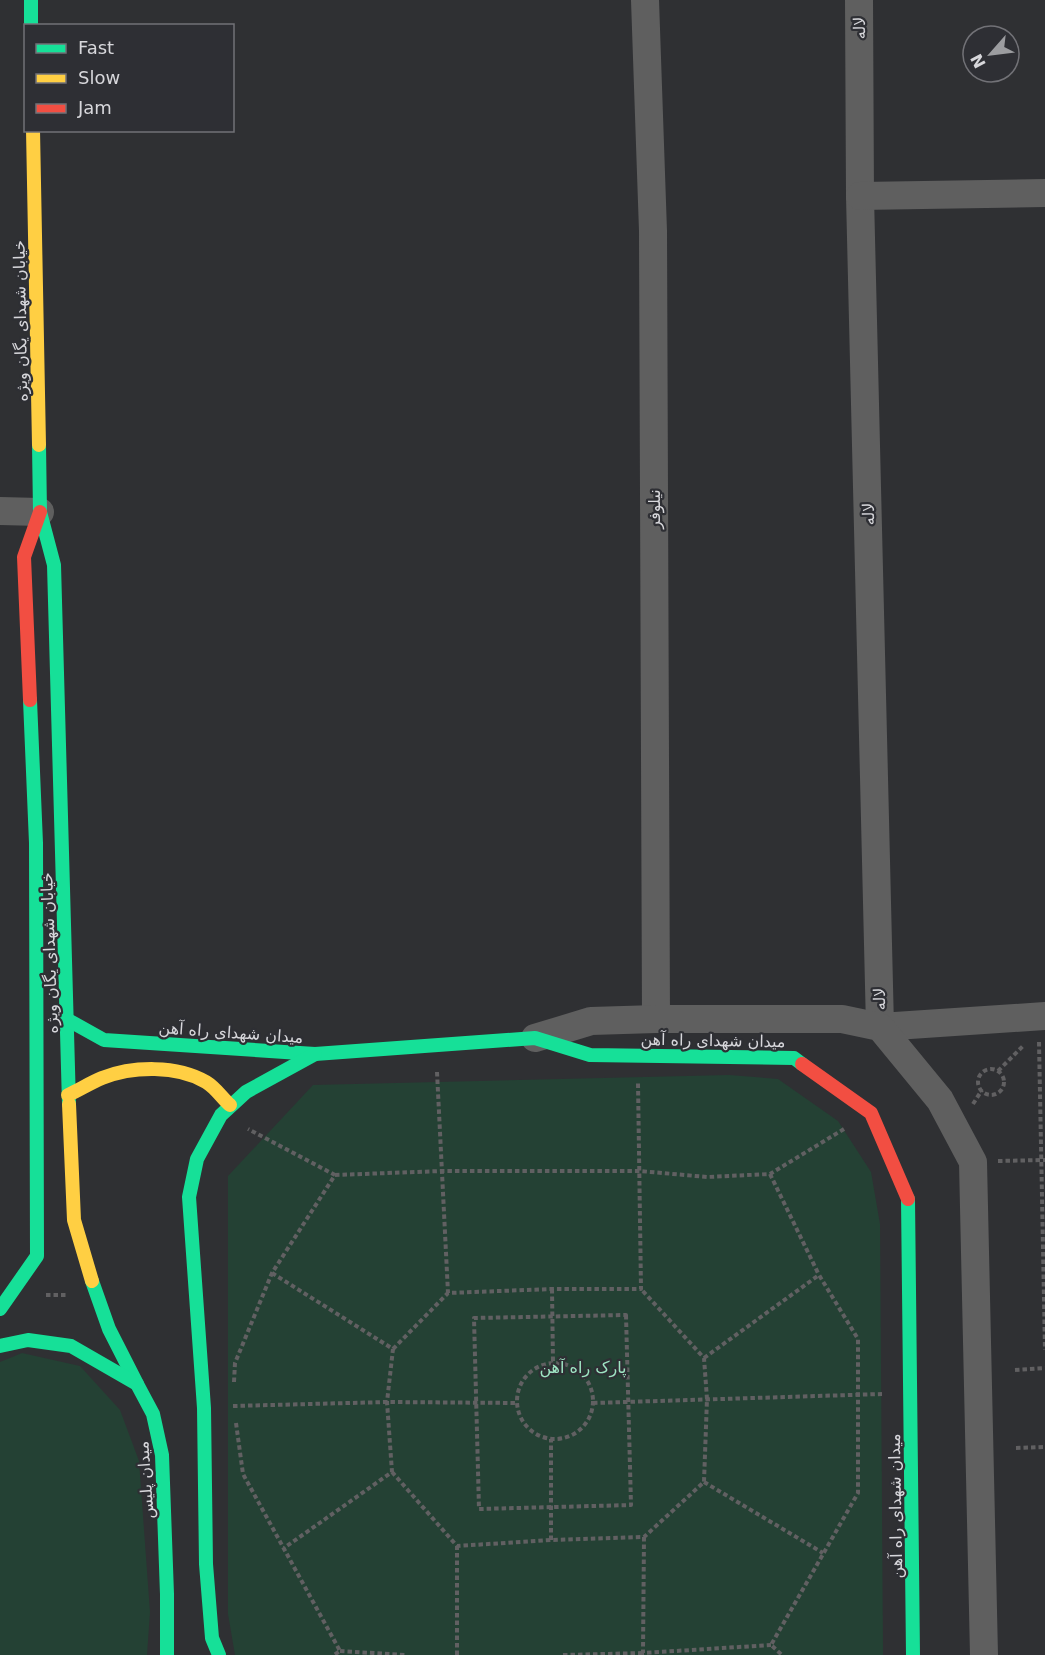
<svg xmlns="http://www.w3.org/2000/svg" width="1045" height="1655" font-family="'DejaVu Sans',Cairo,sans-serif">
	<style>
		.green { fill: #244134 }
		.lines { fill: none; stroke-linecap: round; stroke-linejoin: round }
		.path { stroke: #616062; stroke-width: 4; stroke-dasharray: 4.5 3; stroke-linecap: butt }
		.street { stroke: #5f5f5f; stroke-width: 28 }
		.fast { stroke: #16e098; stroke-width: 14 }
		.slow { stroke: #ffcf43; stroke-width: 14 }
		.jam { stroke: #f24e42; stroke-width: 14 }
		.labels { text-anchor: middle; stroke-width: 4.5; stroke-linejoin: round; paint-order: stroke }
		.street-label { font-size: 16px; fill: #d7d7db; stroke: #2e2f34 }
		.park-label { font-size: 16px; fill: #9ee5c3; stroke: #2e2f34 }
	</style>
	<rect width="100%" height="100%" fill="#2f3033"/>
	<!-- green -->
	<g class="green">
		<path d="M729,1075L778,1079L838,1121L871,1172L880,1224L883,1655H235L228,1614V1176L313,1085Z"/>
		<path d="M22,1353L80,1366L120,1410L139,1461L150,1612L147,1655H0V1362Z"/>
	</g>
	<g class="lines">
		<!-- path -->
		<g class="path">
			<path d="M1039,1042L1045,1350"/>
			<circle cx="991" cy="1082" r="13"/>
			<path d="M998,1071L1023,1046"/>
			<path d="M437,1072L448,1293"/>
			<path d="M973,1104L982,1090"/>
			<path d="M998,1161L1045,1160"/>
			<path d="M770,1174L819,1275"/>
			<path d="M335,1175L442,1171H640L707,1177L770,1174L844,1129"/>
			<path d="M272,1273L393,1349L387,1402L392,1472L284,1548"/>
			<path d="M552,1289L553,1363"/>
			<path d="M46,1295H66"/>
			<path d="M626,1315L631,1505L479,1509L474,1318Z"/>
			<path d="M393,1349L448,1293L552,1289H641L638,1083"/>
			<path d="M704,1358L819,1275L858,1339V1493L771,1645L782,1655"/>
			<circle cx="555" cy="1401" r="38"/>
			<path d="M1015,1370L1045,1368"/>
			<path d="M234,1382L235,1363L272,1273L335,1175L248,1129"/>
			<path d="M593,1403L882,1394"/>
			<path d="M233,1406L387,1402L517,1403"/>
			<path d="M236,1423L243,1474L340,1651L334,1655"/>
			<path d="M1016,1448L1045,1447"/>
			<path d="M392,1472L457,1546L551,1540L644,1537L704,1482L707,1399L704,1358L641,1289"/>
			<path d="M704,1482L823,1553"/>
			<path d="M644,1537L643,1653L771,1645"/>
			<path d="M551,1540V1439"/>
			<path d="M340,1651L405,1655"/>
			<path d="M457,1655V1546"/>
			<path d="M563,1655L643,1653V1655"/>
		</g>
		<!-- street -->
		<g class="street">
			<path d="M645,0L653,231L656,1019"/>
			<path d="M859,0L860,196L880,1027L1045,1016"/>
			<path d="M860,196L1045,193"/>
			<path d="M0,511L40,512"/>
			<path d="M535,1038L591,1021L656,1019H842L880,1027L940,1100L973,1162L984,1655"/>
		</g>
		<!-- fast -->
		<g class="fast">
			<path d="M31,0V26"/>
			<path d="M39,445L40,512L54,565L69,1104"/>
			<path d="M68,1020L104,1040L315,1054L535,1038L590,1055L794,1058L802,1064"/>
			<path d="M908,1199L913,1655"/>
			<path d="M92,1281L109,1329L137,1384"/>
			<path d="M0,1309L37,1256L36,843L30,700"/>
			<path d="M0,1346L28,1340L71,1346L137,1384L153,1414L162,1455L167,1594V1655"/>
			<path d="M219,1655L212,1638L206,1564L204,1408L189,1197L197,1159L221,1115L246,1092L315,1054"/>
		</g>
		<!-- slow -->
		<g class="slow">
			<path d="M33,130L39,445"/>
			<path d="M68,1095C79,1090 90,1083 102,1078C133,1066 177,1065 206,1082C216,1088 222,1098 230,1105"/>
			<path d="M69,1104L74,1220L92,1281"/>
		</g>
		<!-- jam -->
		<g class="jam">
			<path d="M30,700L24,557L40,512"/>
			<path d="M802,1064L871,1113L908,1199"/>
		</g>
	</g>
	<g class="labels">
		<!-- street labels -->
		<g class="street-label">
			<text transform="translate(859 28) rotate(-91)" y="6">لاله</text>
			<text transform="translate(20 321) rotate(-91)" y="6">خیابان شهدای یگان ویژه</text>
			<text transform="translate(654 509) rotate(-90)" y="6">نیلوفر</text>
			<text transform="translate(868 514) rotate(-91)" y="6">لاله</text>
			<text transform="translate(49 953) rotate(-92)" y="6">خیابان شهدای یگان ویژه</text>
			<text transform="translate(879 999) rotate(-91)" y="6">لاله</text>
			<text transform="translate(231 1032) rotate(4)" y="6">میدان شهدای راه آهن</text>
			<text transform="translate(713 1040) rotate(1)" y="6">میدان شهدای راه آهن</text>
			<text transform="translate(145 1480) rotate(-94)" y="6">میدان پلیس</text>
			<text transform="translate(895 1506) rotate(-91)" y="6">میدان شهدای راه آهن</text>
		</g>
		<!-- park labels -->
		<g class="park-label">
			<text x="583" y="1373">پارک راه آهن</text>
		</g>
	</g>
	<!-- legend -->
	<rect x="24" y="24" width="210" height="108" fill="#2e2f34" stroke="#727277" stroke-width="1.5"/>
	<rect x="36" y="44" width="30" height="9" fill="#16e098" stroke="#727277" stroke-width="1.5"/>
	<text x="78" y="54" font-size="18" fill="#d7d7db">Fast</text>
	<rect x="36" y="74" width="30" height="9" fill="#ffcf43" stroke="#727277" stroke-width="1.5"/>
	<text x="78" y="84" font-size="18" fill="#d7d7db">Slow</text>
	<rect x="36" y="104" width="30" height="9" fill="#f24e42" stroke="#727277" stroke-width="1.5"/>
	<text x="78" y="114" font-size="18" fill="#d7d7db">Jam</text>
	<!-- north arrow -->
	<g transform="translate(991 54) rotate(242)"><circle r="28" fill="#2e2f34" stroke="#727277" stroke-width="1.5"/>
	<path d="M0-4.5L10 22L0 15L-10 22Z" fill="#9c9da0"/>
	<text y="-9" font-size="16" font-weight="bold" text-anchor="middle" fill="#d7d7db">N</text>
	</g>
</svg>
